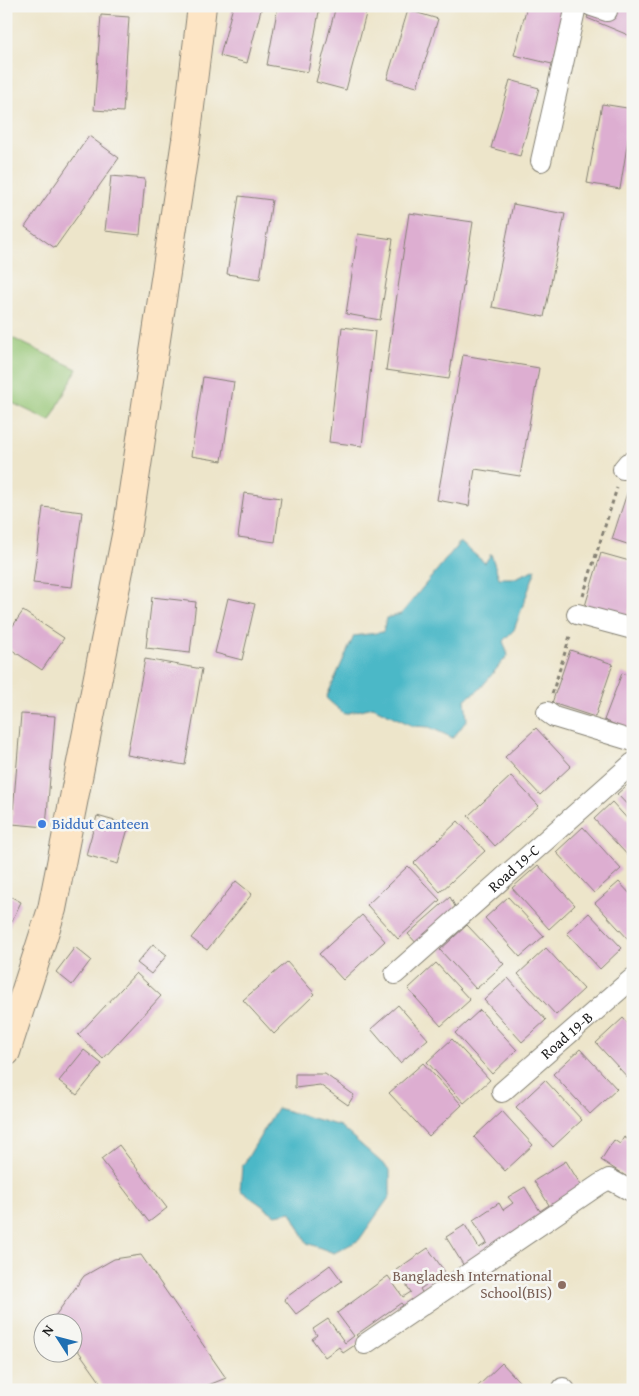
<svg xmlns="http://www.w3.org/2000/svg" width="639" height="1396" font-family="'Gentium Book Plus',serif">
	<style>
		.green { fill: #96c676; stroke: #597149 }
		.water { fill: #4bb8c7; stroke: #346a72 }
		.building { fill: #ddaed1 }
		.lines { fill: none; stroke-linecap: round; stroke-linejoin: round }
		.street-casing { stroke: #848073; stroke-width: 22 }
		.secondary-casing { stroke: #848073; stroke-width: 30 }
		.path { stroke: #848073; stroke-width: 3; stroke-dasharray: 4 4; stroke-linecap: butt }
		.street { stroke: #fff; stroke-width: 20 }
		.secondary { stroke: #fde5c5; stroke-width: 28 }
		.shop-dot { fill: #3f7fe0; stroke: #f6f6f2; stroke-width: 2 }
		.education-dot { fill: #8d6e63; stroke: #f6f6f2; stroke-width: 2 }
		.labels { text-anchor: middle; stroke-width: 5; stroke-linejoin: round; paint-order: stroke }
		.shop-label { font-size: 15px; fill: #366cbe; stroke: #f6f6f2; text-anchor: start }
		.street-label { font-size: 15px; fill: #1c1c1c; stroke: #f6f6f2 }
		.education-label { font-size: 15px; fill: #785e54; stroke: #f6f6f2; text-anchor: end }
	</style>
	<rect width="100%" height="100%" fill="#f6f6f2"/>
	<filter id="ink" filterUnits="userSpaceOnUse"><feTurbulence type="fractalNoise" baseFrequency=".02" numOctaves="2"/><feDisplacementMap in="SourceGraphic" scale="10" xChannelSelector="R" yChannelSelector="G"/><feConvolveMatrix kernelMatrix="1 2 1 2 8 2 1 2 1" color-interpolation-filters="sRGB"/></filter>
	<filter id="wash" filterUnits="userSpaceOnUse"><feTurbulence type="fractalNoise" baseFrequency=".0096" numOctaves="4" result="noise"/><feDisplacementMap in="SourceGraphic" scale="20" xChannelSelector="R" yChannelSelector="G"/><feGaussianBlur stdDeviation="1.12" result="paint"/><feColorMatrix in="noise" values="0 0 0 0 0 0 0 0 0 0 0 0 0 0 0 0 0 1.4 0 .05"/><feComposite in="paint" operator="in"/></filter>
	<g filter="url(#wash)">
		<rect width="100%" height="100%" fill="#ede5ca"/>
		<!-- green -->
		<path class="green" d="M6,335L77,369L50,421L6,400Z"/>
		<!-- water -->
		<g class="water">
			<path d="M460,542L485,563L491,554L499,578H515L536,569L514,630L503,641L508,655L479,690L465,699L467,720L453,738L429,727L413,726L373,707L344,714L326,698L354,636L383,632L386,618L401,614Z"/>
			<path d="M277,1108L340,1126L390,1170V1196L359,1240L334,1253L307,1243L291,1212L275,1215L240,1190L242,1167Z"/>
		</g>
		<g id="blocks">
			<!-- building -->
			<g class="building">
				<path d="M233,6H262L247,63L220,56Z"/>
				<path d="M278,6H320L308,72L267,65Z"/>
				<path d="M336,6H368L346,90L316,82Z"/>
				<path d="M527,6H567L552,64L514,55Z"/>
				<path d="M592,6L633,7V37L587,18Z"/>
				<path d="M408,10L438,19L417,87L387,79Z"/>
				<path d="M101,15L129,17L123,112L94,110Z"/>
				<path d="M510,80L539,88L520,156L491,148Z"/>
				<path d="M602,104L633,109L620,189L587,183Z"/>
				<path d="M89,136L119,158L55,248L25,227Z"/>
				<path d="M111,176L145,179L140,235L105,231Z"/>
				<path d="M239,196L272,200L260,279L227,274Z"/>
				<path d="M513,204L565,214L544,317L492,307Z"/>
				<path d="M409,213L473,222L449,379L386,370Z"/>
				<path d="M358,234L393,239L380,320L346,314Z"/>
				<path d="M342,327L375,331L362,446L329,442Z"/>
				<path d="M463,355L539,368L520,476L475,469L469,506L437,500Z"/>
				<path d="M203,377L234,382L222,461L191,456Z"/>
				<path d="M630,484H633V546L612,539Z"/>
				<path d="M244,493L281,498L275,542L238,537Z"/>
				<path d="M43,507L82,512L72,587L33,583Z"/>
				<path d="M601,553L633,562V597L627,617L585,606Z"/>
				<path d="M152,597L196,602L190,653L146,648Z"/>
				<path d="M228,598L255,604L242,660L215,653Z"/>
				<path d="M23,611L64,638L42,670L6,646V636Z"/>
				<path d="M570,650L613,664L595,717L552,703Z"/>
				<path d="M145,659L202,669L185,765L127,755Z"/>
				<path d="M622,673L633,677V732L604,720Z"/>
				<path d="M21,714L55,716L46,827L12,824Z"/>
				<path d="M536,728L571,766L540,795L505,757Z"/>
				<path d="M511,776L539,806L495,846L468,816Z"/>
				<path d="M633,780V811L617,794Z"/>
				<path d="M612,802L633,825L631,859L594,819Z"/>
				<path d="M97,816L129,825L118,864L86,855Z"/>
				<path d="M458,821L485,851L440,892L414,863Z"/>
				<path d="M583,827L621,869L594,893L556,852Z"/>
				<path d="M538,865L575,905L549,929L512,888Z"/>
				<path d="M408,866L440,900L398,939L367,905Z"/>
				<path d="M236,881L252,894L207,950L191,938Z"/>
				<path d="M619,882L633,897V936L629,940L595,903Z"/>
				<path d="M6,894L21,902L6,933Z"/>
				<path d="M450,897L458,912L419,946L408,934Z"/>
				<path d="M508,897L544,936L520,957L485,918Z"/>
				<path d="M589,913L622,948L600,969L567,933Z"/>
				<path d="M362,915L385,941L343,980L319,954Z"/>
				<path d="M467,925L504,964L476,989L440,950Z"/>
				<path d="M153,944L167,955L151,974L137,963Z"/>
				<path d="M75,947L91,960L72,985L56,972Z"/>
				<path d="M546,948L584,989L556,1015L518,974Z"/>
				<path d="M287,962L315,994L274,1034L243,1000Z"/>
				<path d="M436,963L470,1000L441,1026L408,989Z"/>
				<path d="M136,973L161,996L103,1059L78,1035Z"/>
				<path d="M508,978L546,1020L522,1042L484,1000Z"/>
				<path d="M398,1005L428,1039L400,1063L371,1029Z"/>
				<path d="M480,1010L517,1050L492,1074L455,1033Z"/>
				<path d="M623,1018L633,1029V1077L630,1080L596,1043Z"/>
				<path d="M452,1039L490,1080L464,1103L427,1062Z"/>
				<path d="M580,1049L617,1089L590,1114L553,1074Z"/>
				<path d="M84,1050L102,1064L77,1095L59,1081Z"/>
				<path d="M423,1063L462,1105L429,1136L389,1093Z"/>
				<path d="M295,1074H325L354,1095L348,1105L320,1085L295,1088Z"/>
				<path d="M545,1080L582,1120L553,1147L516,1107Z"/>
				<path d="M502,1111L533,1145L505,1171L474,1137Z"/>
				<path d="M624,1137L633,1143V1181L601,1160L614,1140L620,1144Z"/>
				<path d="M119,1145L167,1208L149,1222L101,1159Z"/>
				<path d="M566,1161L584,1190L464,1266L446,1237L465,1225L479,1248L487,1243L473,1220L499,1203L503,1210L513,1203L508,1197L525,1187L540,1211L549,1205L534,1181Z"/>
				<path d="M428,1248L445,1272L420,1289L425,1297L407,1310L401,1303L356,1335L361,1341L343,1353L339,1347L325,1357L312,1339L317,1335L313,1329L328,1319L345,1343L354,1336L337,1313L388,1276L403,1297L411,1292L396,1270Z"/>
				<path d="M141,1255L226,1378L196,1390H106L72,1342V1324H60L55,1316L84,1276L114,1259Z"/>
				<path d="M330,1265L342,1281L296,1314L284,1299Z"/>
				<path d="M502,1363L527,1390H474Z"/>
			</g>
		</g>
	</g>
	<g filter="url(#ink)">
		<use href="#blocks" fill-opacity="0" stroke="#848073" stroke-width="1"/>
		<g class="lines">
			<defs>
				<g id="street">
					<path d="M592,6L607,11"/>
					<path d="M541,161L576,6"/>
					<path d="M623,469L628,463L633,464"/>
					<path d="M577,614L633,629"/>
					<path d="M547,712L554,717L633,741"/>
					<path id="s1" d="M395,974L633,763"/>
					<path id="s2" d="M502,1092L633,978"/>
					<path d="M365,1344L600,1184L609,1179L633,1192"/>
					<path d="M563,1388L565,1390"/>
				</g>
				<path id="secondary" d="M6,1052L52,909L128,525L186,140L202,6"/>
			</defs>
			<!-- street casing -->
			<use href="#street" class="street-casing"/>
			<!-- secondary casing -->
			<use href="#secondary" class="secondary-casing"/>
			<!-- path -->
			<g class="path">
				<path d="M583,596L617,488"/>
				<path d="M552,694L571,633"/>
			</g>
			<!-- street -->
			<use href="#street" class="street"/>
			<!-- secondary -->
			<use href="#secondary" class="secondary"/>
		</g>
	</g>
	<!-- markers -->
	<circle class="shop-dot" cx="42" cy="824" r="5"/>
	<circle class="education-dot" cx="562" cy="1285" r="5"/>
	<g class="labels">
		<!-- shop labels -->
		<g class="shop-label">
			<text x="52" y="829">Biddut Canteen</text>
		</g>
		<!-- street labels -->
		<g class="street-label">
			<text dy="5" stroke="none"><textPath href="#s1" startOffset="159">Road 19-C</textPath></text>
			<text dy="5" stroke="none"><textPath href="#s2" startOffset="86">Road 19-B</textPath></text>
		</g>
		<!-- education labels -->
		<g class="education-label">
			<text x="552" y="1281">Bangladesh International<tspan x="552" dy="17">School(BIS)</tspan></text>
		</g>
	</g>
	<!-- margin -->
	<rect width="639" height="1396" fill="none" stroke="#f6f6f2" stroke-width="25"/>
	<!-- north arrow -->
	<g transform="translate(58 1338) rotate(306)"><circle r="24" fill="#f6f6f2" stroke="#9f9f9c"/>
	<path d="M0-4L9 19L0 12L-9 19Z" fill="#1f6fb2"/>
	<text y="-8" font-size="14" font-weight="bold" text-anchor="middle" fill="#1c1c1c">N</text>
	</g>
</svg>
